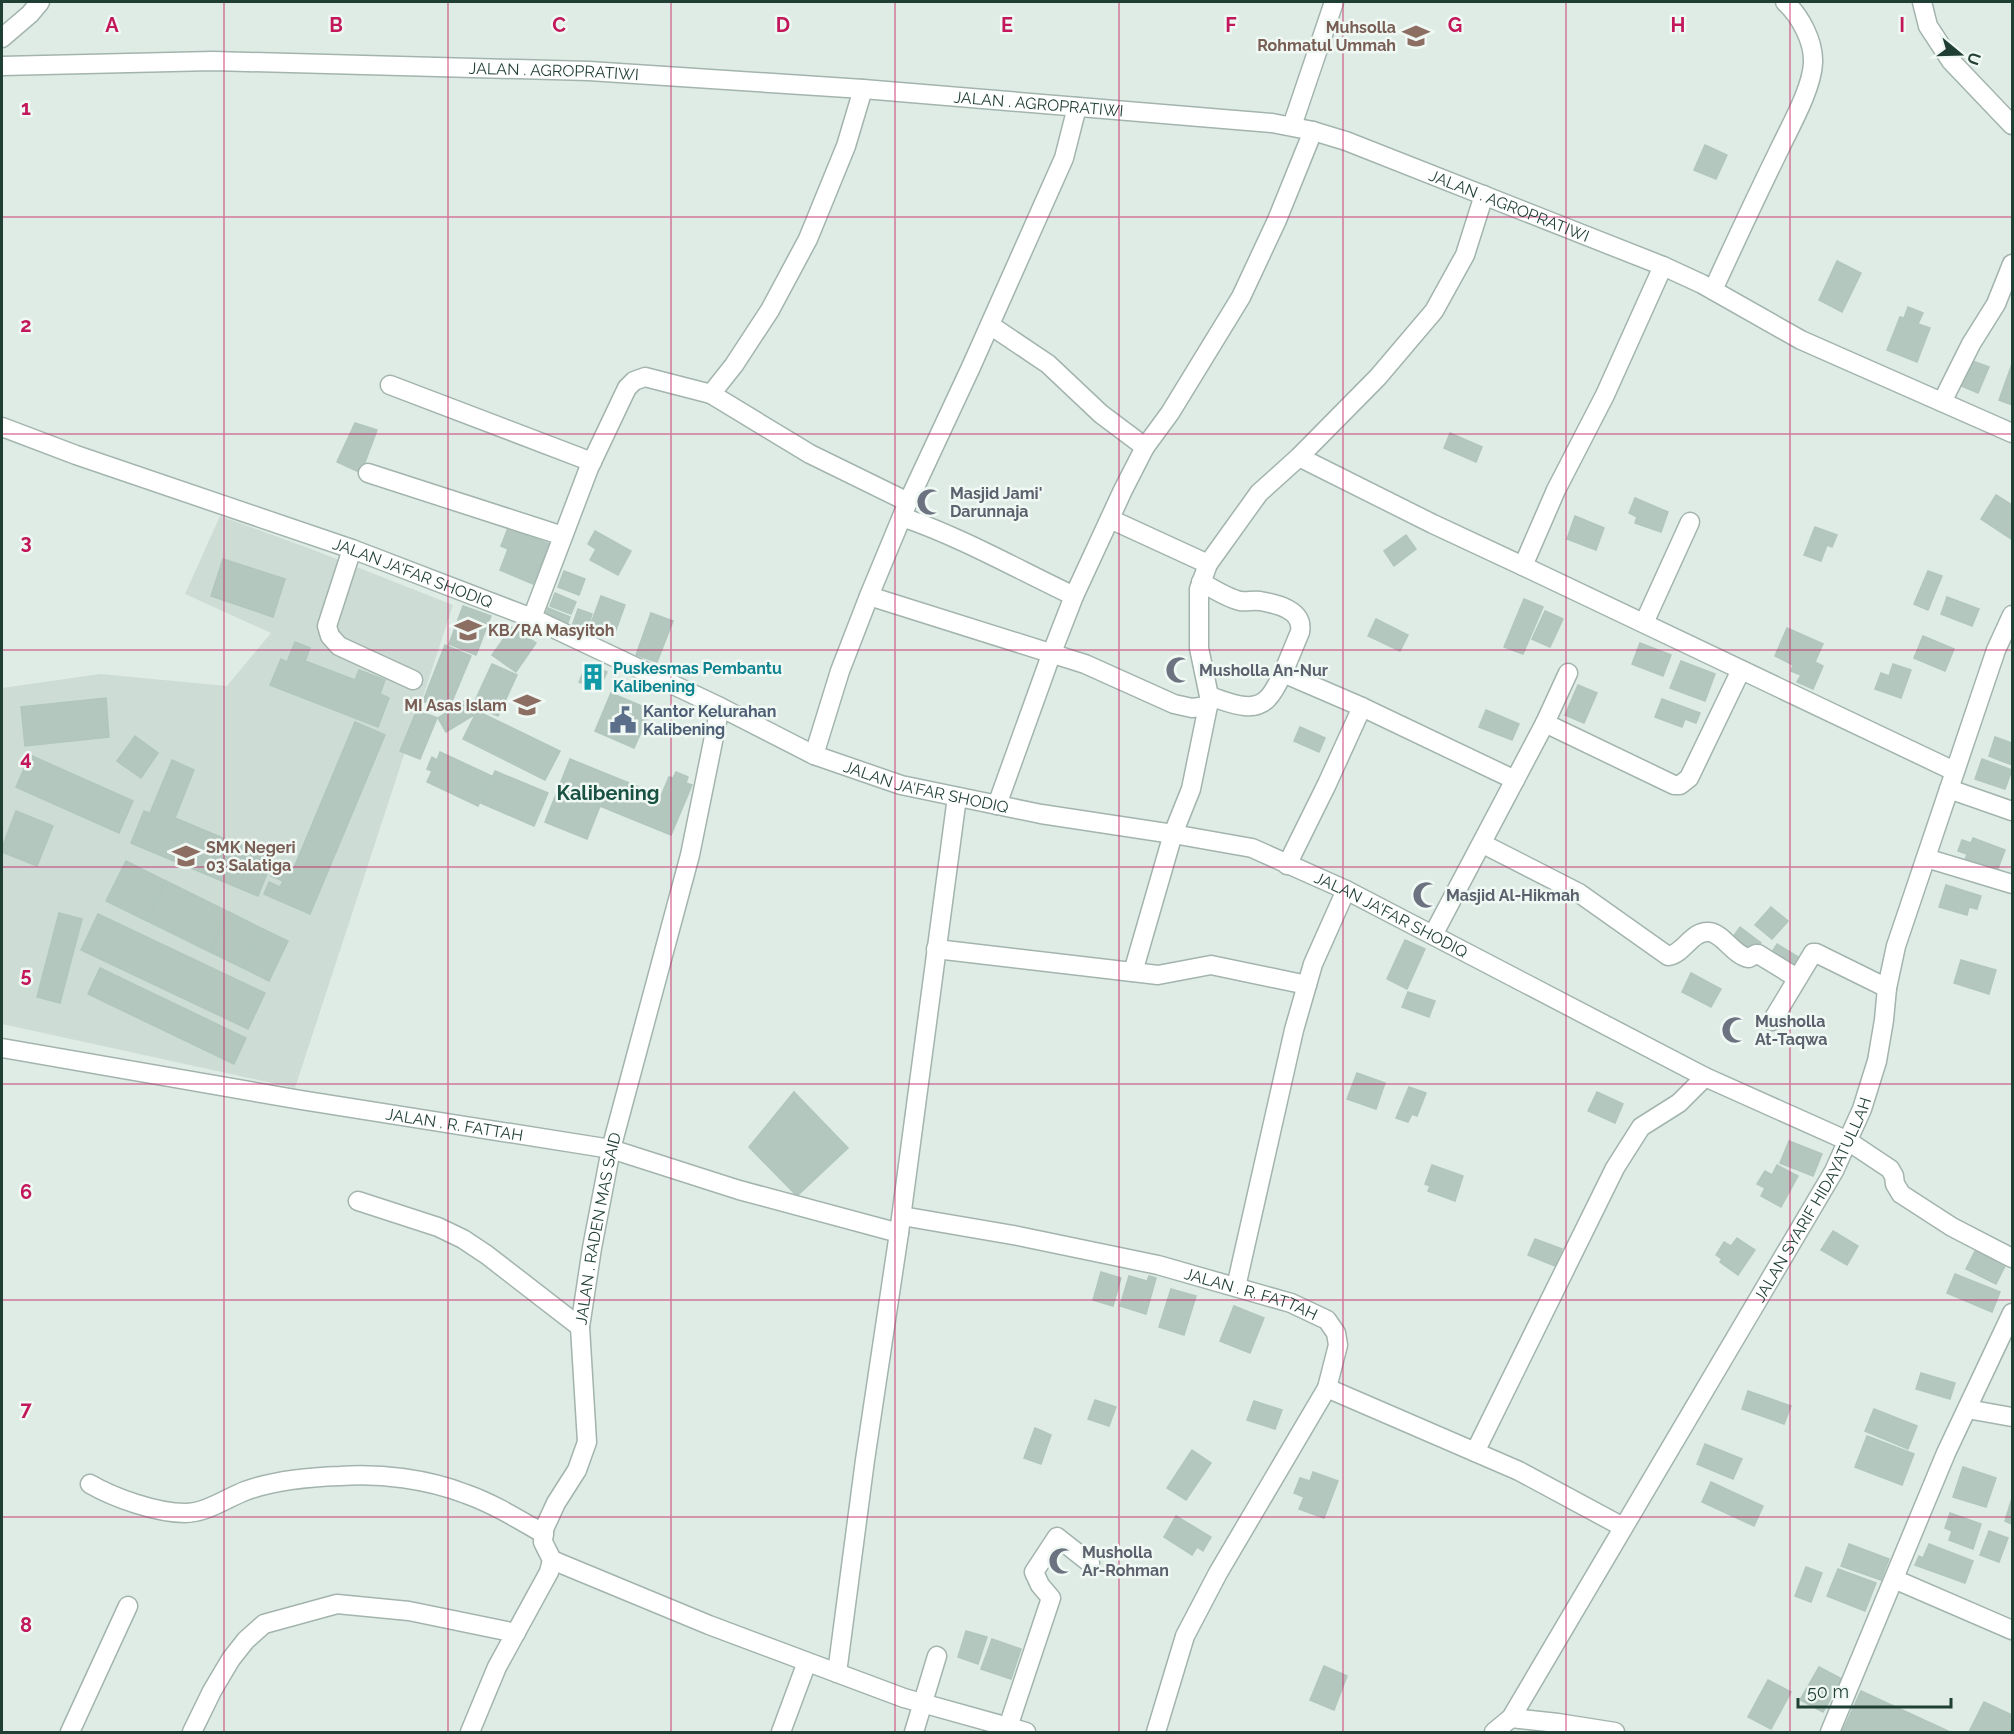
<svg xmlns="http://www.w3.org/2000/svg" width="2014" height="1734" font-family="Raleway,sans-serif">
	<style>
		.built { fill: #cddcd5 }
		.building { fill: #b4c7bf; stroke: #b1c6bd; stroke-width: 1.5 }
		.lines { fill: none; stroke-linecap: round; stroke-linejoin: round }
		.minor-casing { stroke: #a2b4ad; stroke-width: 21 }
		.minor { stroke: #fff; stroke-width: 18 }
		.grid { fill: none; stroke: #c2185b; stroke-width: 1.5; stroke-opacity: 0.55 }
		.labels { text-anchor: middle; stroke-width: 5; stroke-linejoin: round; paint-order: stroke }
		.education-label { font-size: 16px; font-weight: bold; fill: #785e54; stroke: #f0f8f4; text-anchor: end }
		.street-label { font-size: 16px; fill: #1f3e34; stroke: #f0f8f4 }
		.worship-label { font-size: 16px; font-weight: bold; fill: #5b616d; stroke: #f0f8f4; text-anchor: start }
		.culture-label { font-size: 16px; font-weight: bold; fill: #0d838f; stroke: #f0f8f4; text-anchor: start }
		.service-label { font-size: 16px; font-weight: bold; fill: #4e5e75; stroke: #f0f8f4; text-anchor: start }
		.quarter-label { font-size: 20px; font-weight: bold; fill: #195142; stroke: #f0f8f4 }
		.grid-label { font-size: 20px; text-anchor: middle; font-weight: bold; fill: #c2185b; stroke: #f0f8f4; stroke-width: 5; stroke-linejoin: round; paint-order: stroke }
	</style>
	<rect width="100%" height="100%" fill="#dfece6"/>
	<!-- built -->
	<path class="built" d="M220,516L311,549L453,605L295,1088L2,1024V688L100,674L227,686L271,633L185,594Z"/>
	<!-- building -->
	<g class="building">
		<path d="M1705,145L1727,155L1716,179L1694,170Z"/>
		<path d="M1837,261L1861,273L1842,312L1819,300Z"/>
		<path d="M1908,307L1923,313L1918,324L1930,328L1917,362L1887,350L1900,317L1904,318Z"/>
		<path d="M1967,359L1989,367L1978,393L1957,384Z"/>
		<path d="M2012,364V405L1999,400Z"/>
		<path d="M355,423L377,430L361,473L337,462Z"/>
		<path d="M1450,433L1482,447L1476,462L1444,448Z"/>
		<path d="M1996,495L2012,505V537L2011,539L1981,519Z"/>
		<path d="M1635,498L1668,512L1661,532L1635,523L1637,517L1629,513Z"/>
		<path d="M1575,516L1604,528L1596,550L1567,539Z"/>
		<path d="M1815,527L1837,535L1832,547L1827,545L1821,561L1804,555Z"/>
		<path d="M508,528L549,544L533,584L500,570L508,549L501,546Z"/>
		<path d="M595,531L631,551L618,575L590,560L596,549L588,544Z"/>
		<path d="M1406,535L1416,549L1394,566L1384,551Z"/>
		<path d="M223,559L285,579L273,617L211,596Z"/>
		<path d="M564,571L585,579L579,595L558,587Z"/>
		<path d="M1928,571L1942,576L1928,610L1914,604Z"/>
		<path d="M555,593L576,602L571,614L550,606Z"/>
		<path d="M601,596L625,605L613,638L589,629Z"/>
		<path d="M1947,597L1979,609L1972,626L1941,614Z"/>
		<path d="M1524,599L1543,607L1523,654L1504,647Z"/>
		<path d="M463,606L491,616L476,655L449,644Z"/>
		<path d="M548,608L570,617L566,628L544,619Z"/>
		<path d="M578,609L592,614L585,637L570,632Z"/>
		<path d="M1545,611L1563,619L1550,647L1532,639Z"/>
		<path d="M651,613L673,621L657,662L636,655Z"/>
		<path d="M1376,619L1408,635L1400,651L1368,636Z"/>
		<path d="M512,627L536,643L516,672L492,655Z"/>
		<path d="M1787,628L1823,644L1815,662L1823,666L1813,689L1797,682L1801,675L1791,671L1793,665L1775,656Z"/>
		<path d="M1923,636L1954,649L1945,671L1914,658Z"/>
		<path d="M295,642L310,648L305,661L355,680L359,670L385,680L380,694L389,698L378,727L270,685L281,659L287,662Z"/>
		<path d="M1640,643L1671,655L1663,676L1632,664Z"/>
		<path d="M445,645L471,656L448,711L423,701Z"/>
		<path d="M1681,661L1715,674L1705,701L1670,688Z"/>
		<path d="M587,663L607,672L599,690L579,682Z"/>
		<path d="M492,664L517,675L498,716L473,705Z"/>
		<path d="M1893,664L1911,670L1901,698L1875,689L1881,673L1889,676Z"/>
		<path d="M1578,685L1597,693L1584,723L1565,715Z"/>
		<path d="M611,693L651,710L634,748L595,731Z"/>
		<path d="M106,698L109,737L25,746L21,707Z"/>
		<path d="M1662,699L1700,713L1696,723L1685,719L1682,727L1655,717Z"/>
		<path d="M465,701L474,715L446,732L438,718Z"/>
		<path d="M417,710L437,718L420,759L400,751Z"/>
		<path d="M1486,710L1519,724L1512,740L1479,727Z"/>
		<path d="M477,711L560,751L545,780L463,739Z"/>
		<path d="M355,722L385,735L310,914L264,894L269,882L280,887L283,881L271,876L277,863L293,870Z"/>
		<path d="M1300,727L1325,738L1319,752L1294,741Z"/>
		<path d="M135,736L158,753L141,778L117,761Z"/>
		<path d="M1995,737L2012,743V765L1989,756Z"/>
		<path d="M440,752L492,776L478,806L427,782L432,771L427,769L432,757L437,760Z"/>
		<path d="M30,755L133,801L119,833L16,787Z"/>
		<path d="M570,759L661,796L669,777L673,778L676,772L688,777L686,783L692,785L671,835L600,806L587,839L545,822Z"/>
		<path d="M1982,759L2012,770L2005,789L1975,779Z"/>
		<path d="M172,760L194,770L175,818L273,859L258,896L131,843L144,811L150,813Z"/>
		<path d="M495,771L548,793L534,826L481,803Z"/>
		<path d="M16,811L53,826L37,866L2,852V848Z"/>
		<path d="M1973,838L2005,850L1997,871L1965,860L1967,854L1958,851L1962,840L1971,843Z"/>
		<path d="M126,861L166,881L147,921L106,901Z"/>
		<path d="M166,881L229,912L210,952L147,921Z"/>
		<path d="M1946,885L1981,896L1977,909L1969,907L1967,915L1939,907Z"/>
		<path d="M1771,907L1788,921L1772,939L1755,925Z"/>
		<path d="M229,912L263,929L243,968L210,952Z"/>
		<path d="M59,913L82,919L60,1003L37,997Z"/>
		<path d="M98,914L265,993L248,1029L81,950Z"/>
		<path d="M1740,927L1761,943L1751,956L1730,941Z"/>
		<path d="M263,929L288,941L269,981L243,968Z"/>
		<path d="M1405,940L1425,949L1407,989L1387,979Z"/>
		<path d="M1777,944L1800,958L1791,972L1769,957Z"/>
		<path d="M1961,960L1996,970L1989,994L1954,983Z"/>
		<path d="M100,968L246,1038L234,1064L88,994Z"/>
		<path d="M1691,973L1721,989L1711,1007L1682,992Z"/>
		<path d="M1408,992L1435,1001L1429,1017L1402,1007Z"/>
		<path d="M1357,1073L1385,1083L1376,1109L1347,1099Z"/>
		<path d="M1409,1087L1426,1093L1417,1116L1412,1114L1408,1122L1396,1118Z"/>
		<path d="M794,1092L848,1148L797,1196L749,1147Z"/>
		<path d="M1597,1092L1623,1104L1615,1123L1588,1111Z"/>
		<path d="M1789,1141L1822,1154L1813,1176L1780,1163Z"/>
		<path d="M1432,1165L1463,1176L1455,1201L1428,1191L1430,1186L1425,1184Z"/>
		<path d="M1777,1165L1798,1176L1781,1207L1761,1196L1765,1188L1757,1184L1765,1171L1772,1175Z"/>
		<path d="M1833,1231L1858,1246L1847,1265L1821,1250Z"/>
		<path d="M1737,1238L1755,1250L1738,1275L1720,1262L1722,1259L1716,1255L1724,1242L1731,1246Z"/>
		<path d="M1535,1239L1562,1249L1555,1266L1528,1255Z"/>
		<path d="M1977,1247L2007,1262L1996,1284L1966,1269Z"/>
		<path d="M1101,1272L1121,1278L1113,1306L1093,1300Z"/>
		<path d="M1955,1274L2000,1292L1992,1312L1947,1293Z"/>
		<path d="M1129,1276L1147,1281L1149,1276L1156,1278L1146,1314L1120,1306Z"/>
		<path d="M1171,1289L1196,1296L1184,1335L1159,1327Z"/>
		<path d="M1234,1306L1264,1318L1250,1353L1220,1341Z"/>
		<path d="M1921,1373L1955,1383L1950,1399L1916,1389Z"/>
		<path d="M1748,1391L1791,1406L1784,1424L1742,1409Z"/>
		<path d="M1095,1400L1116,1407L1109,1426L1088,1419Z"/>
		<path d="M1254,1401L1282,1410L1275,1429L1247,1420Z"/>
		<path d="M1874,1409L1917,1426L1908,1449L1865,1431Z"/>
		<path d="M1035,1428L1051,1435L1041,1464L1024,1458Z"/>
		<path d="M1867,1436L1914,1454L1902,1485L1855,1467Z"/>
		<path d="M1705,1444L1742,1459L1733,1479L1697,1464Z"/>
		<path d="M1192,1450L1211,1463L1186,1500L1167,1488Z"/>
		<path d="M1963,1467L1996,1478L1986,1507L1953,1497Z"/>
		<path d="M1313,1472L1338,1481L1324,1518L1299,1509L1304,1497L1294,1493L1300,1478L1310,1481Z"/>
		<path d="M1711,1482L1763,1506L1754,1526L1702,1502Z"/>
		<path d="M2012,1498V1524L2005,1521Z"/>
		<path d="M1950,1513L1981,1524L1973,1549L1949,1540L1952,1531L1945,1528Z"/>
		<path d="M1176,1516L1211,1537L1203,1551L1197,1547L1192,1555L1164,1537Z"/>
		<path d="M1989,1531L2008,1538L1999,1562L1980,1555Z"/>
		<path d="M1849,1544L1889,1559L1881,1580L1841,1566Z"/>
		<path d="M1929,1544L1973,1561L1965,1583L1915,1565L1919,1556L1923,1558Z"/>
		<path d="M1806,1567L1822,1573L1811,1602L1795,1596Z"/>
		<path d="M1838,1569L1876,1583L1865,1611L1827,1596Z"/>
		<path d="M966,1631L987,1637L978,1664L958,1657Z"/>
		<path d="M992,1639L1021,1649L1011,1679L981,1669Z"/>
		<path d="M1324,1666L1347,1676L1334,1710L1310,1700Z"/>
		<path d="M1819,1667L1842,1679L1823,1712L1800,1700Z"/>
		<path d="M1768,1680L1791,1692L1771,1729L1748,1717Z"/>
		<path d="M1861,1691L1950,1732H1842Z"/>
		<path d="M1984,1702L2012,1715V1732H1969Z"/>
	</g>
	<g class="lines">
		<defs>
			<g id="minor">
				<path d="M1922,2L1928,26L1951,61L2012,125"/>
				<path d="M2,38L30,14L40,2"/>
				<path id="s1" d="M2,66L213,61L589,71L863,89L1272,123L1313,131L1346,141L1663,266L1702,284L1801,340L2012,433"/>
				<path d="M1292,126L1334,2"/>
				<path d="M1663,266L1605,395L1556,490L1523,566L1954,771"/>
				<path d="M1713,290C1735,242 1757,195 1780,148C1791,125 1812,88 1813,63C1814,41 1800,16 1785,2"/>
				<path d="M990,325L1048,364L1101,414L1145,447"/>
				<path d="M390,385L592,462"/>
				<path d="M711,394L810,454L908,502"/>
				<path d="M1942,402L1971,344L1996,304L2012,264"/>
				<path id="s2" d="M2,427L76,455L352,549L532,618L720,707L814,755L901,785L1041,814L1173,834L1252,848L1346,890L1705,1077L1848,1141L1890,1169L1894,1176L1895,1184L1901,1194L1952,1227L2012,1258"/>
				<path d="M1299,457L1433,524L1523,566"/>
				<path d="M368,473L563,536"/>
				<path d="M902,517C961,537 1017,569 1074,596"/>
				<path d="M1110,519L1208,564"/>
				<path d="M352,549L327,626L330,636L339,646L413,680"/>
				<path d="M1201,582C1213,589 1227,598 1240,601C1247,602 1253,600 1260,601C1277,604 1304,610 1300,632L1283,673"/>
				<path d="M869,596L1085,664L1174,704L1192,708L1208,706"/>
				<path d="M532,618L589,468L627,388L634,381L645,377L711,394L734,365L770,310L808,239L846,146L863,89"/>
				<path d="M1644,623L1690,522"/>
				<path d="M1209,696C1226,701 1253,715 1268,698C1274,692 1279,681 1283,673L1362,707"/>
				<path d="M1545,723L1674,785H1680L1689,778L1741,670"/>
				<path d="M814,755L840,671L869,596L908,502L971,367L1064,158L1077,107"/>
				<path d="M1949,789L2012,811"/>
				<path d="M997,805L1051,655L1074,596L1123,490L1145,447L1170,413L1241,297L1277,220L1313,131"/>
				<path d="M1483,844L1579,893L1668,956C1684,954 1692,930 1709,932C1723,933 1734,956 1749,958L1756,954H1758L1797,978"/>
				<path d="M1926,858L2012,884"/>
				<path d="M1287,865L1327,784L1362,707L1515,780"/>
				<path d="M1433,935L1545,723L1568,673"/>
				<path d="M936,949L1158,975L1211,965L1307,985"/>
				<path d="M1133,972L1173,834L1191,789L1208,706L1209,696L1199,648V589L1208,564L1259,493L1299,457L1378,377L1434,311L1465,255L1484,195"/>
				<path d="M1772,1021L1813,953H1816L1887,988"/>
				<path id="s3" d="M2,1048L301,1100L611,1149L739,1190L899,1233"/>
				<path d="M358,1201L438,1227L463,1239L487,1255L580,1327"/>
				<path id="s4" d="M902,1216L1018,1236L1158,1265L1291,1303L1327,1320L1336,1333L1338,1345L1327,1388L1218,1573L1185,1636L1156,1732"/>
				<path d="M1236,1287L1294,1030L1313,964L1346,890"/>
				<path d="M1327,1388L1519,1471L1623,1527"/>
				<path d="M1967,1409L2012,1417"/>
				<path d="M1475,1452L1615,1168L1641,1127L1679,1103L1705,1077"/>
				<path d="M90,1484C114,1498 157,1513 185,1513C206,1513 227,1498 245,1491C272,1481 311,1477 340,1476C381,1473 427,1479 466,1494C494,1504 518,1519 544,1534"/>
				<path d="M552,1560L709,1625L904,1698L1026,1732"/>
				<path d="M1894,1579L2012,1630"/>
				<path d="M837,1673L865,1460L899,1233L957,797"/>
				<path d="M1511,1718L1558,1723L1615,1732"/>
				<path d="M1008,1727L1051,1598L1040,1585L1034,1572L1057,1537L1090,1563"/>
				<path d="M70,1732L128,1606"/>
				<path d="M192,1732L212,1691L231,1659L246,1640L264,1624L337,1604L409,1611L516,1633"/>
				<path id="s5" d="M470,1732L497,1667L549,1572L552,1560L543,1542L544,1529L556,1503L577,1470L587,1442L580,1327L592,1248L611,1149L690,855L720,707"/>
				<path d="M781,1732L807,1662"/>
				<path d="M914,1732L937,1656"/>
				<path id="s6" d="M1494,1732L1511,1718L1834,1171L1862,1109L1877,1061L1884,1020L1887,988L1896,946L1996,650L2012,615"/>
				<path d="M1830,1732L1946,1453L2012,1313"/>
			</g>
		</defs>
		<!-- minor casing -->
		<use href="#minor" class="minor-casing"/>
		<!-- minor -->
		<use href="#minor" class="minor"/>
	</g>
	<!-- grid -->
	<path class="grid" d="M224,2V1732M448,2V1732M671,2V1732M895,2V1732M1119,2V1732M1343,2V1732M1566,2V1732M1790,2V1732M2,217H2012M2,434H2012M2,650H2012M2,867H2012M2,1084H2012M2,1300H2012M2,1517H2012"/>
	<!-- icons -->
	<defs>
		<symbol id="school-bare" viewBox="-9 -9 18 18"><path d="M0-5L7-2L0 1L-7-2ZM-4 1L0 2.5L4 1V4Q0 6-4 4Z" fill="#8d6e63" stroke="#f0f8f4" stroke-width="2.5" paint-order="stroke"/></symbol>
		<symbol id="mosque-bare" viewBox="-9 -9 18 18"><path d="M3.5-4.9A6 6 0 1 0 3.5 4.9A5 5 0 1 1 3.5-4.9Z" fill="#6b7280" stroke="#f0f8f4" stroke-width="2.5" paint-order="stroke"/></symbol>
		<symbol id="building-bare" viewBox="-9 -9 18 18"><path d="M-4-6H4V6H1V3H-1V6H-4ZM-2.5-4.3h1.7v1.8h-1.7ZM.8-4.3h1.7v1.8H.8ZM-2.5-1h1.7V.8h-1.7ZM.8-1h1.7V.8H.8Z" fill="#0f9aa8" stroke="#f0f8f4" stroke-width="2.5" paint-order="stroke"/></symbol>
		<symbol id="civic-bare" viewBox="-9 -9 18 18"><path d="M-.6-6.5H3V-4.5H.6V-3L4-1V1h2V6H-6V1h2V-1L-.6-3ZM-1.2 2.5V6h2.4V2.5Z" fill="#5c6f8a" stroke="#f0f8f4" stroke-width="2.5" paint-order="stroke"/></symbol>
	</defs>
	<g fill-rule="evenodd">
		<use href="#school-bare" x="1397" y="17" width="38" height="38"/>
		<use href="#mosque-bare" x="911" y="483" width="38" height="38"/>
		<use href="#school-bare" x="449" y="611" width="38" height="38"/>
		<use href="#mosque-bare" x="1160" y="651" width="38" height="38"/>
		<use href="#building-bare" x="574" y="658" width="38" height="38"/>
		<use href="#school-bare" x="508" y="686" width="38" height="38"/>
		<use href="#civic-bare" x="604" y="701" width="38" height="38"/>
		<use href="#school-bare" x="167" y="837" width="38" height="38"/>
		<use href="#mosque-bare" x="1407" y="876" width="38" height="38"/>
		<use href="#mosque-bare" x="1716" y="1011" width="38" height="38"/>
		<use href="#mosque-bare" x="1043" y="1542" width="38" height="38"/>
	</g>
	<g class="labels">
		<!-- education labels -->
		<g class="education-label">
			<text x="1396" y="33">Muhsolla<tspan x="1396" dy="18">Rohmatul Ummah</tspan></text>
			<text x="488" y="636" text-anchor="start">KB/RA Masyitoh</text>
			<text x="507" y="711">MI Asas Islam</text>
			<text x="206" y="853" text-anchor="start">SMK Negeri<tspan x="206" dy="18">03 Salatiga</tspan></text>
		</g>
		<!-- street labels -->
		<g class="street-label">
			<text dy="6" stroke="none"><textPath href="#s1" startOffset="552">JALAN . AGROPRATIWI</textPath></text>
			<text dy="6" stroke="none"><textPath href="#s1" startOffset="1038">JALAN . AGROPRATIWI</textPath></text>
			<text dy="6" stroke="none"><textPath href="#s1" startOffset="1524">JALAN . AGROPRATIWI</textPath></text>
			<text dy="6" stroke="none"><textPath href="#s2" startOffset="436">JALAN JA'FAR SHODIQ</textPath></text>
			<text dy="6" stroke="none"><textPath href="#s2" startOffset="994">JALAN JA'FAR SHODIQ</textPath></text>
			<text dy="6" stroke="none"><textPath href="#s2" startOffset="1480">JALAN JA'FAR SHODIQ</textPath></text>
			<text dy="6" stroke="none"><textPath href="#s3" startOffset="459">JALAN . R. FATTAH</textPath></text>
			<text dy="6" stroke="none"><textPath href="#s6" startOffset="622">JALAN SYARIF HIDAYATULLAH</textPath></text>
			<text dy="6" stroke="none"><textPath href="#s5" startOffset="537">JALAN . RADEN MAS SAID</textPath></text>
			<text dy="6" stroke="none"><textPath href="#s4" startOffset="358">JALAN . R. FATTAH</textPath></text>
		</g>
		<!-- worship labels -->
		<g class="worship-label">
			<text x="950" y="499">Masjid Jami'<tspan x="950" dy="18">Darunnaja</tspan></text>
			<text x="1199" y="676">Musholla An-Nur</text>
			<text x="1446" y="901">Masjid Al-Hikmah</text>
			<text x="1755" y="1027">Musholla<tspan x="1755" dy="18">At-Taqwa</tspan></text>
			<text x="1082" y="1558">Musholla<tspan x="1082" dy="18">Ar-Rohman</tspan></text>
		</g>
		<!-- culture labels -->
		<g class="culture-label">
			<text x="613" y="674">Puskesmas Pembantu<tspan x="613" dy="18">Kalibening</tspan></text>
		</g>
		<!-- service labels -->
		<g class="service-label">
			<text x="643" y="717">Kantor Kelurahan<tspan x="643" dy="18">Kalibening</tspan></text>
		</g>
		<!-- quarter labels -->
		<g class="quarter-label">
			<text x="608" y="800">Kalibening</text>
		</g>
	</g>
	<g class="grid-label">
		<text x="112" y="32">A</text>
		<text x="336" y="32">B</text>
		<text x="559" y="32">C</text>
		<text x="783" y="32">D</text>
		<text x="1007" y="32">E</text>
		<text x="1231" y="32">F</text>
		<text x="1455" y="32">G</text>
		<text x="1678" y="32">H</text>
		<text x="1902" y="32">I</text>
		<text x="26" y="115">1</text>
		<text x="26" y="332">2</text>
		<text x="26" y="549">3</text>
		<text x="26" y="765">4</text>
		<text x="26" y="982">5</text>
		<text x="26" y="1199">6</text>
		<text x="26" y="1416">7</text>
		<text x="26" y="1632">8</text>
	</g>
	<!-- border -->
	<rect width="2014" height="1734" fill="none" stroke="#1f3e34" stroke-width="6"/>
	<!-- north arrow -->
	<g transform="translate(1960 54) rotate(109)" stroke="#f0f8f4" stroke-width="4.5" paint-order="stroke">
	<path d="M0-4.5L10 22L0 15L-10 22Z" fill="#1f3e34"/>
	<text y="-9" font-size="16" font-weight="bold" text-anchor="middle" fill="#1f3e34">U</text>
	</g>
	<!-- scale -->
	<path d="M1798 1698v9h153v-9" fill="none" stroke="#1f3e34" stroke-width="3"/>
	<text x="1807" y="1698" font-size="18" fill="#1f3e34" stroke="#f0f8f4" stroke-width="4.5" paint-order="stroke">50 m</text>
</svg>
